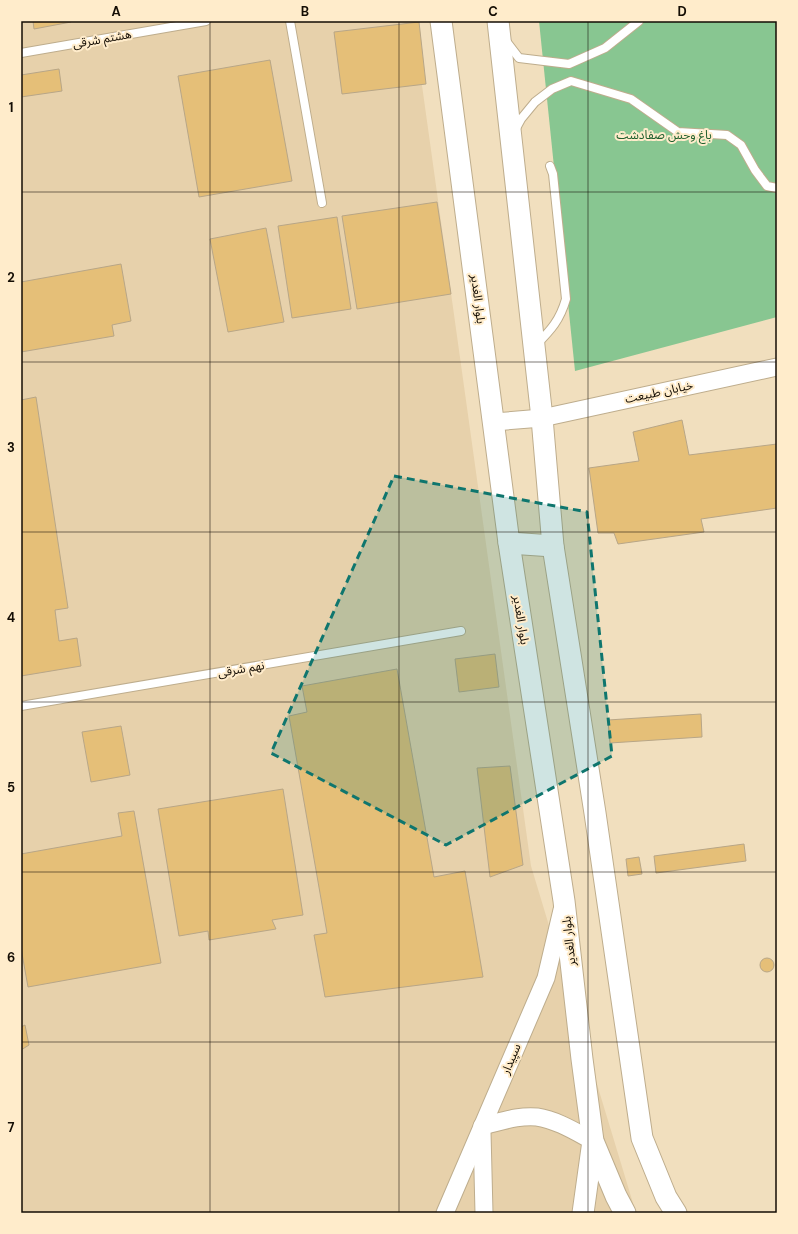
<svg xmlns="http://www.w3.org/2000/svg" width="798" height="1234" font-family="'DM Sans','Noto Sans Arabic',sans-serif">
	<style>
		.built { fill: #e7d1ab }
		.green { fill: #88c691 }
		.building { fill: #e5bf78; stroke: #b8a687 }
		.lines { fill: none; stroke-linecap: round; stroke-linejoin: round }
		.service-casing { stroke: #bead8d; stroke-width: 10 }
		.minor-casing { stroke: #bead8d; stroke-width: 19 }
		.tertiary-casing { stroke: #bead8d; stroke-width: 23 }
		.service { stroke: #fff; stroke-width: 8 }
		.minor { stroke: #fff; stroke-width: 17 }
		.tertiary { stroke: #fff; stroke-width: 21 }
		.marked { fill: #0f766e; fill-opacity: 0.2; stroke: #0f766e; stroke-width: 3; stroke-dasharray: 8 5; stroke-linejoin: round }
		.grid { fill: none; stroke: #140d04; stroke-width: 1; stroke-opacity: 0.55 }
		.labels { text-anchor: middle; stroke-width: 4; stroke-linejoin: round; paint-order: stroke }
		.street-label { font-size: 12px; fill: #140d04; stroke: #ffeccb }
		.park-label { font-size: 12px; fill: #1e5f2d; stroke: #ffeccb }
		.neatline { fill: none; stroke: #140d04; stroke-width: 1.5 }
		.grid-label { font-size: 13px; text-anchor: middle; font-weight: bold; fill: #140d04 }
	</style>
	<rect width="100%" height="100%" fill="#f1dfbe"/>
	<!-- built -->
	<path class="built" d="M21,21H413L531,866L636,1213H21Z"/>
	<!-- green -->
	<path class="green" d="M539,21H777V317L575,371Z"/>
	<!-- building -->
	<g class="building">
		<path d="M33,21H71V22L34,29Z"/>
		<path d="M419,22L426,84L342,94L334,32Z"/>
		<path d="M270,60L292,181L199,197L178,76Z"/>
		<path d="M59,69L62,91L21,97V75Z"/>
		<path d="M437,202L451,294L357,309L342,216Z"/>
		<path d="M337,217L351,309L292,318L278,226Z"/>
		<path d="M266,228L284,322L228,332L210,239Z"/>
		<path d="M121,264L131,321L112,325L114,336L21,352V282Z"/>
		<path d="M36,397L68,608L55,610L59,641L77,638L81,666L21,676V400Z"/>
		<path d="M682,420L689,455L777,444V508L701,519L704,532L618,544L614,533H598L589,468L639,461L633,432Z"/>
		<path d="M495,654L499,687L459,692L455,659Z"/>
		<path d="M397,669L434,877L465,871L483,977L325,997L314,935L327,933L289,716L307,712L302,686Z"/>
		<path d="M701,714L702,737L610,743L608,720Z"/>
		<path d="M121,726L130,775L91,782L82,732Z"/>
		<path d="M510,766L523,865L490,877L477,768Z"/>
		<path d="M283,789L303,915L272,920L276,929L209,940L208,931L179,936L158,809Z"/>
		<path d="M134,811L161,963L28,987L21,948V854L122,836L118,813Z"/>
		<path d="M744,844L746,861L656,873L654,856Z"/>
		<path d="M639,857L642,874L628,876L626,859Z"/>
		<circle cx="767" cy="965" r="7"/>
		<path d="M25,1025L29,1045L21,1050V1027Z"/>
	</g>
	<g class="lines">
		<defs>
			<g id="service">
				<path d="M290,21L322,203"/>
				<path d="M506,41L519,58L569,64L605,48L639,21"/>
				<path d="M21,53L206,21"/>
				<path d="M515,130L521,119L535,102L552,89L571,81L631,99L678,132L727,135L741,145L755,170L767,186L777,188"/>
				<path d="M536,345C551,330 560,320 566,299L553,174L550,166"/>
				<path d="M21,706L461,631"/>
			</g>
			<g id="minor">
				<path d="M494,422L542,418L777,367"/>
				<path d="M482,1126C500,1122 519,1115 537,1117C557,1120 576,1132 593,1141"/>
				<path d="M482,1132L484,1213"/>
				<path d="M445,1213L546,978L562,910"/>
			</g>
			<g id="tertiary">
				<path d="M441,21L509,543L564,901L582,1059L593,1141L616,1196L625,1213"/>
				<path d="M498,21L542,418L553,546L595,813L642,1138L666,1197L676,1213"/>
				<path d="M509,543L553,546"/>
				<path d="M583,1213L593,1141"/>
			</g>
		</defs>
		<!-- service casing -->
		<use href="#service" class="service-casing"/>
		<!-- minor casing -->
		<use href="#minor" class="minor-casing"/>
		<!-- tertiary casing -->
		<use href="#tertiary" class="tertiary-casing"/>
		<!-- service -->
		<use href="#service" class="service"/>
		<!-- minor -->
		<use href="#minor" class="minor"/>
		<!-- tertiary -->
		<use href="#tertiary" class="tertiary"/>
	</g>
	<!-- marked area -->
	<path class="marked" d="M394,476L587,512L612,756L446,845L271,753Z"/>
	<!-- grid -->
	<path class="grid" d="M210,21V1213M399,21V1213M588,21V1213M21,192H777M21,362H777M21,532H777M21,702H777M21,872H777M21,1042H777"/>
	<g class="labels">
		<!-- street labels -->
		<g class="street-label">
			<text transform="translate(102 39) rotate(-10)" y="4">هشتم شرقی</text>
			<text transform="translate(478 299) rotate(83)" y="4">بلوار الغدیر</text>
			<text transform="translate(659 392) rotate(-12)" y="4">خیابان طبیعت</text>
			<text transform="translate(521 620) rotate(81)" y="4">بلوار الغدیر</text>
			<text transform="translate(241 669) rotate(-10)" y="4">نهم شرقی</text>
			<text transform="translate(569 941) rotate(-96)" y="4">بلوار الغدیر</text>
			<text transform="translate(511 1059) rotate(-67)" y="4">سپیدار</text>
		</g>
		<!-- park labels -->
		<g class="park-label">
			<text x="664" y="139">باغ وحش صفادشت</text>
		</g>
	</g>
	<!-- border -->
	<rect width="798" height="1234" fill="none" stroke="#ffeccb" stroke-width="44"/>
	<rect x="22" y="22" width="754" height="1190" class="neatline"/>
	<g class="grid-label">
		<text x="116" y="16">A</text>
		<text x="305" y="16">B</text>
		<text x="493" y="16">C</text>
		<text x="682" y="16">D</text>
		<text x="11" y="112">1</text>
		<text x="11" y="282">2</text>
		<text x="11" y="452">3</text>
		<text x="11" y="622">4</text>
		<text x="11" y="792">5</text>
		<text x="11" y="962">6</text>
		<text x="11" y="1132">7</text>
	</g>
</svg>
